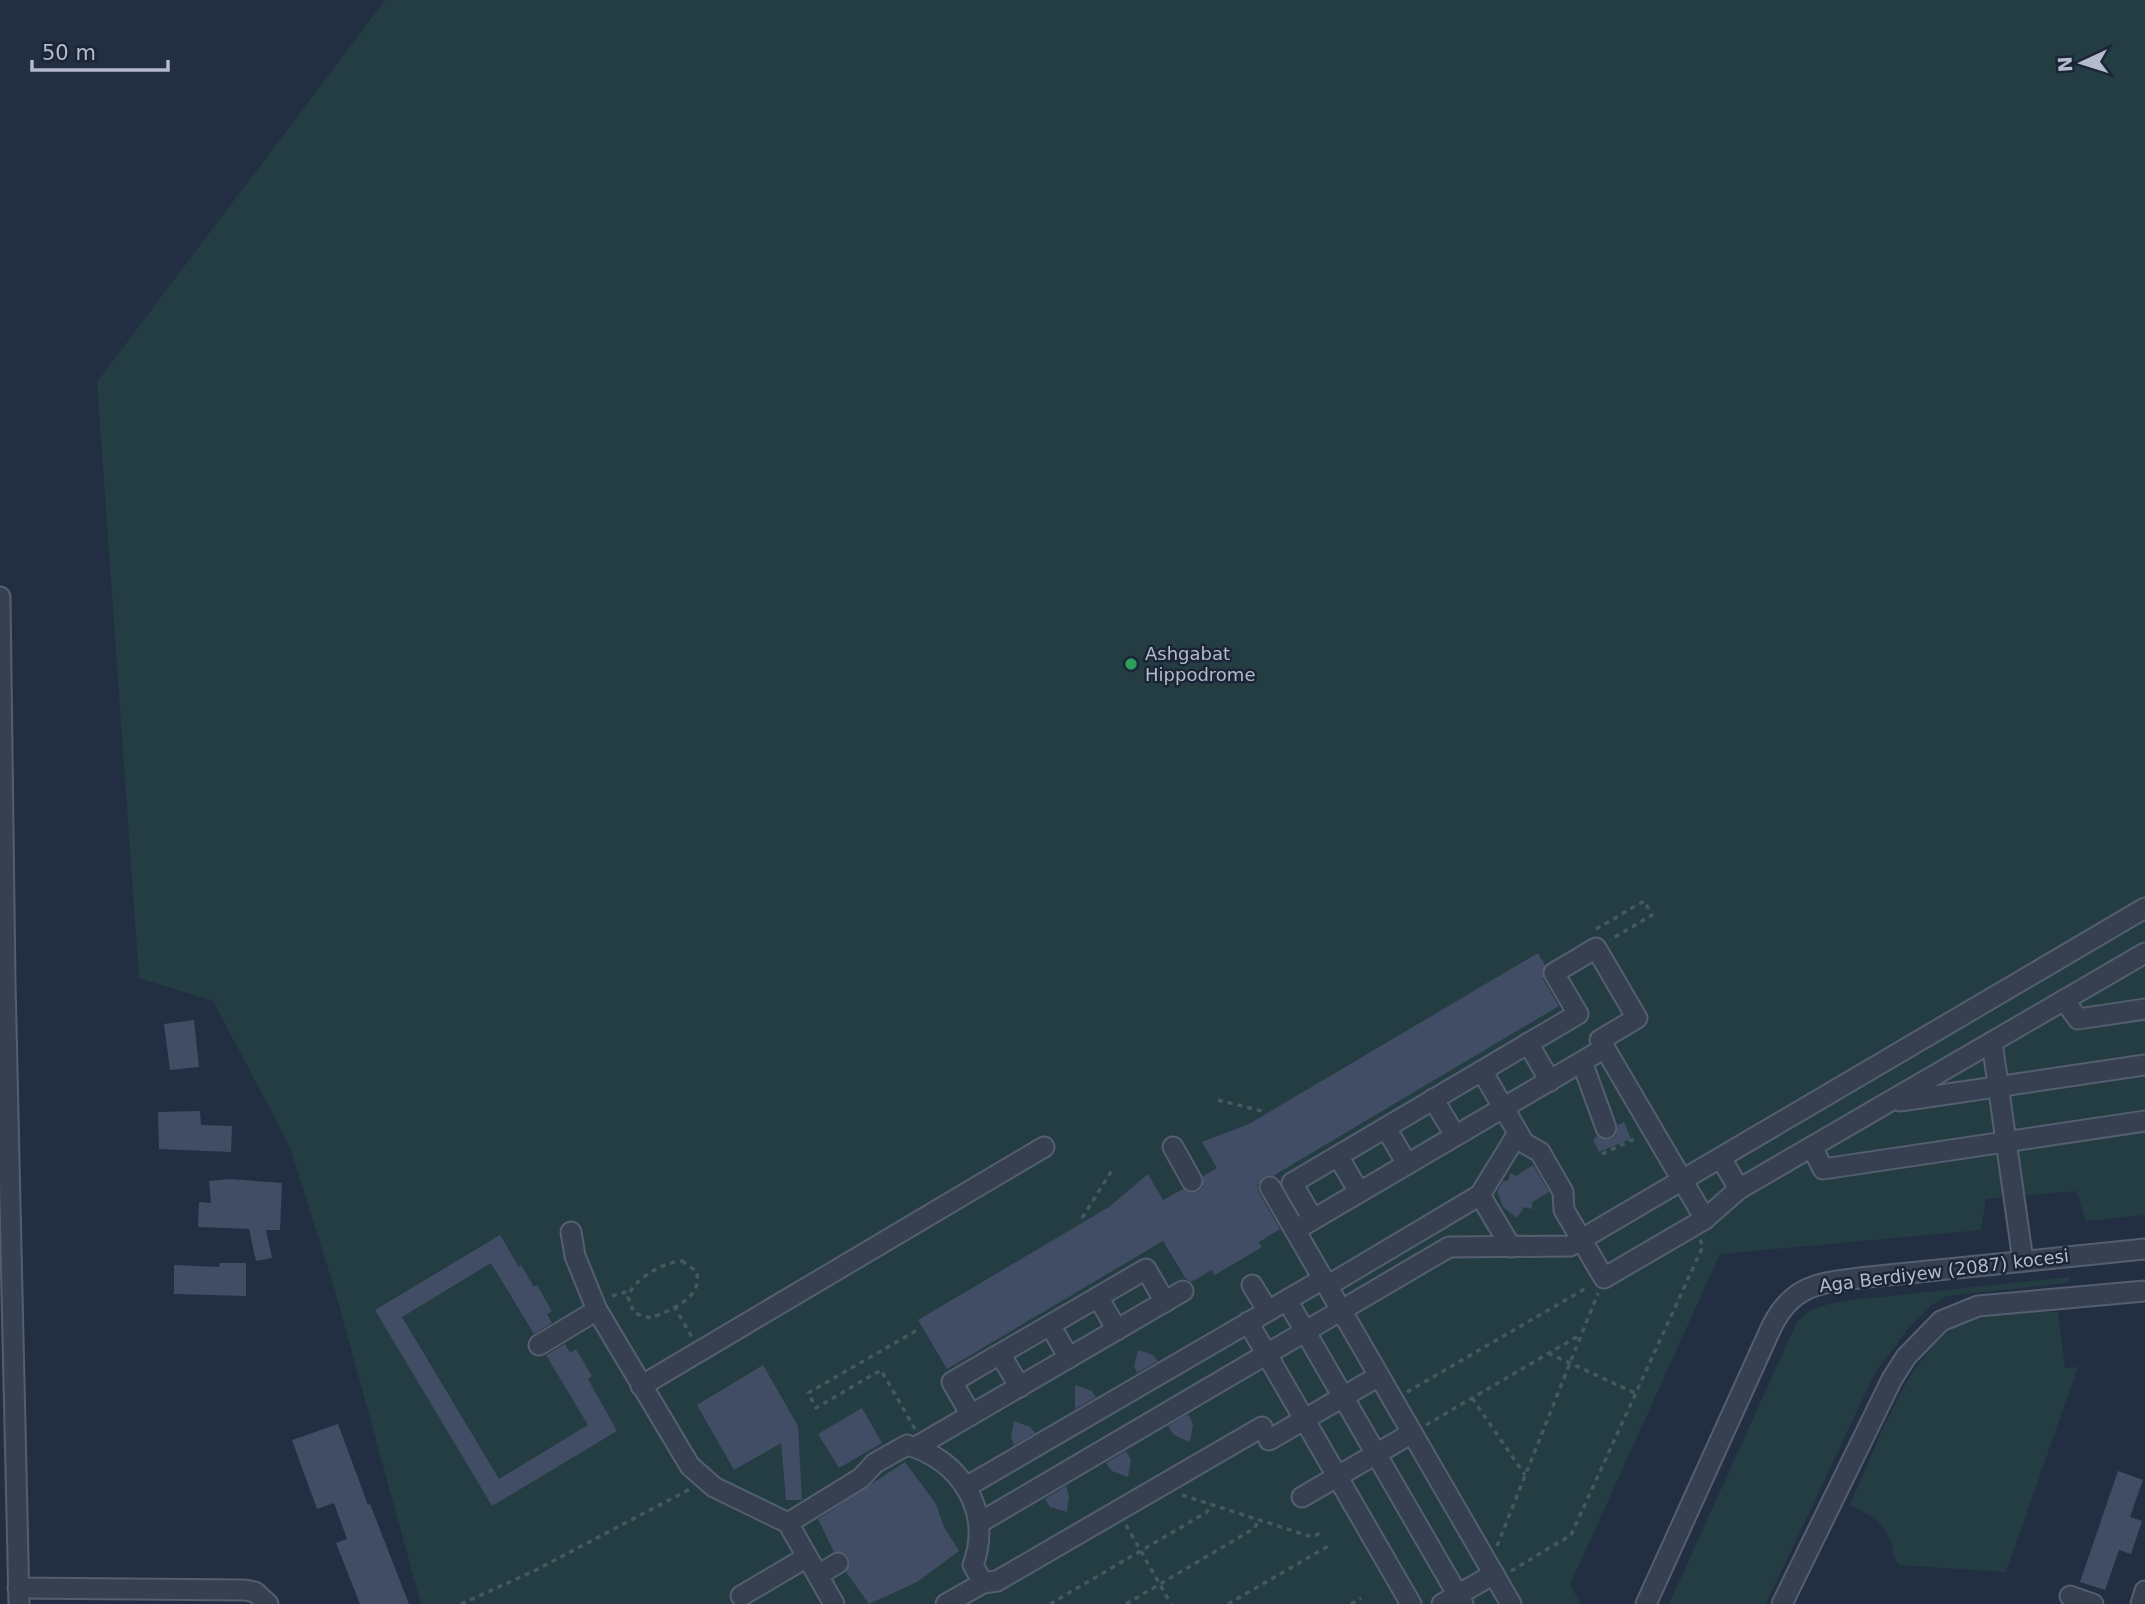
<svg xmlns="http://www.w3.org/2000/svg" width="2145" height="1604" font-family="'DejaVu Sans',sans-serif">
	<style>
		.green { fill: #243d43 }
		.building { fill: #414d64 }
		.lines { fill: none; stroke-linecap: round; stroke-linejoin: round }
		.minor-casing { stroke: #545e6f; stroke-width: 23 }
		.path { stroke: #425a5f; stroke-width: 3.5; stroke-dasharray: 5 5; stroke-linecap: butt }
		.minor { stroke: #374051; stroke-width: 19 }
		.leisure-dot { fill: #2e9e5b; stroke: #1b2536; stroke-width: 2.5 }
		.labels { text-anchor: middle; stroke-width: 5; stroke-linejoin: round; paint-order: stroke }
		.poi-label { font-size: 18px; fill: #b3bbcc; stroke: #1b2536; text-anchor: start }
		.street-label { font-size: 18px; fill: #b3bbcc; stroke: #1b2536 }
	</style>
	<rect width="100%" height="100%" fill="#222e42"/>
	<!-- green -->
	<g class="green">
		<path d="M385,0H2145V1215L2086,1221L2076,1191L1986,1199L1981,1230L1720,1254L1570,1585L1581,1604H421L335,1291L290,1147L213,1001L139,978L97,382Z"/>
		<path d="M2070,1277L2067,1283L1947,1296L1931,1306L1908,1329L1875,1373L1766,1604H1669L1796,1324C1810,1305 1830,1304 1851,1300Z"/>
		<path d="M2018,1312H2058L2065,1368L2078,1367L2006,1572L1899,1565C1892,1556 1894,1548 1889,1538C1883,1522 1865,1512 1850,1505C1874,1453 1908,1350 1960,1325C1979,1316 1998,1315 2018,1312Z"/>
	</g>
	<!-- building -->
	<g class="building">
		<path d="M1538,953L1545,965L1543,979L1559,1006L1273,1176L1263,1177L1257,1185L1259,1193L1280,1229L1259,1242L1262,1247L1215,1275L1212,1270L1191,1282L1186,1279L1163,1241L947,1369L918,1320L1109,1207L1148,1174L1163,1200L1183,1189L1191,1193L1199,1191L1203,1187V1176L1217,1168L1202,1142L1249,1124Z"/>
		<path d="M194,1020L199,1067L170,1070L164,1024Z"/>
		<path d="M200,1111L201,1125L232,1126L231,1152L159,1149L158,1112Z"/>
		<path d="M1624,1122L1631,1139L1599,1152L1593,1140L1597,1136L1611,1139L1616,1135L1618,1125Z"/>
		<path d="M1533,1165L1549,1192L1532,1202V1209L1524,1207L1517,1218L1503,1207L1497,1191L1503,1181H1508L1510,1173L1516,1176Z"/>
		<path d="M229,1179L282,1183L280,1230H266L272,1258L256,1261L249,1229L198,1227L199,1202L211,1203L209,1181Z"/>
		<path d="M500,1235L519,1267L521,1265L534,1287L537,1285L552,1311L547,1314L552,1323L534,1334L491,1263L402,1317L499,1479L588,1425L546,1355L565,1344L570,1353L576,1349L592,1376L588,1379L617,1431L492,1506L375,1310Z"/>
		<path d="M220,1263H246V1296L174,1294V1265L219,1267Z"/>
		<path d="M1138,1350L1153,1355L1158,1361L1137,1373L1134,1366Z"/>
		<path d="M763,1365L798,1426L802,1500H786L781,1443L734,1470L697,1405Z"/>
		<path d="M1075,1385L1092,1391L1096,1397L1075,1409Z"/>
		<path d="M862,1408L882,1443L839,1468L818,1434Z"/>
		<path d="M1188,1414L1193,1424L1190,1442L1174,1435L1168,1426Z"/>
		<path d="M1014,1421L1030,1427L1035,1433L1014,1445L1011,1438Z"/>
		<path d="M338,1424L368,1505L370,1504L409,1604H360L336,1543L347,1539L334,1503L317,1509L292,1440Z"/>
		<path d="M1126,1451L1131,1460L1128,1477L1112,1471L1106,1463Z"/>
		<path d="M905,1462L936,1504L944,1527L959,1551L917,1582L869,1604L846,1572L850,1563L848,1556L843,1552H834L818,1519Z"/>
		<path d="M2118,1471L2143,1480L2130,1517L2142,1521L2131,1554L2119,1550L2105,1590L2080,1582Z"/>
		<path d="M1066,1486L1069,1496L1067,1512L1050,1507L1045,1499Z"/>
	</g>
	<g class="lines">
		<defs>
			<g id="minor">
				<path d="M0,597L5,981L19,1604"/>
				<path d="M2064,1000L2078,1019L2145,1009"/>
				<path d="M1992,1042L2023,1261"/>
				<path d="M1528,1043L1550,1081"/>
				<path d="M1582,1062L1606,1128"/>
				<path d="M1482,1071L1524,1143L1540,1152L1563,1192L1564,1210L1604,1278L1705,1219L1739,1189L2145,953"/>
				<path d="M1433,1099L1455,1135"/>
				<path d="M1900,1101L2145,1065"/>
				<path d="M1386,1128L1407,1164"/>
				<path d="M1173,1147L1192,1181"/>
				<path d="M1812,1147L1823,1169L2145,1121"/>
				<path d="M1338,1156L1359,1192"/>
				<path d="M1721,1158L1739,1189"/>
				<path d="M1270,1187L1511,1604"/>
				<path d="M1480,1195L1511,1247"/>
				<path d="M1313,1219L1292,1183L1578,1014L1554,973L1596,948L1637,1018L1600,1040L1705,1219"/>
				<path d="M1302,1226L1605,1048"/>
				<path d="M571,1232L575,1256L597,1310L690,1466L714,1487L788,1523L834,1604"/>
				<path d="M1252,1285L1268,1311"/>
				<path d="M1327,1286L1480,1195L1518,1133"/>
				<path d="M1098,1297L1117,1330"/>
				<path d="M1287,1300L1463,1604"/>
				<path d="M1248,1322L1411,1604"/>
				<path d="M1050,1325L1069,1358"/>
				<path d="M539,1345L597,1310"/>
				<path d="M1000,1354L1020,1387"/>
				<path d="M641,1386L1044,1147"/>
				<path d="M971,1415L952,1382L1146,1269L1165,1302"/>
				<path d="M1269,1440L1379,1376"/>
				<path d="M916,1447L1183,1291"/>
				<path d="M966,1487L1323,1279"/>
				<path d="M1302,1497L1412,1433"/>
				<path d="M788,1523L861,1478L875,1463L907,1445C960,1459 993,1511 973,1565L983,1583"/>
				<path d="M979,1523L1449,1247L1570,1246L2145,908"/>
				<path d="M818,1575L838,1563"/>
				<path d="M18,1588L245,1590L255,1592L268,1604"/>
				<path d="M741,1596L807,1557"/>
				<path d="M2070,1596L2093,1604"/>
				<path d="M946,1604L983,1583L997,1581L1262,1427"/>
				<path d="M1442,1604L1494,1574"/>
				<path d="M1646,1604L1772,1326C1792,1286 1818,1283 1859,1278L2145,1249"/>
				<path d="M1782,1604L1892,1379L1906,1357L1941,1321L1978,1306L2145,1291"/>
				<path d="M2141,1604L2145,1591"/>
			</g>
		</defs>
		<!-- minor casing -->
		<use href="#minor" class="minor-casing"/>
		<!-- path -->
		<g class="path">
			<path d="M1596,929L1644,901L1652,915L1610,940"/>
			<path d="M1218,1100L1262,1111"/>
			<path d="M1602,1154L1638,1137"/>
			<path d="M1082,1218L1114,1167"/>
			<path d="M682,1261L696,1271C705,1297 671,1310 651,1318L634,1313L628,1297C633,1279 664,1262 682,1261Z"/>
			<path d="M612,1296L629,1291"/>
			<path d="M674,1306L692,1337"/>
			<path d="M1548,1353L1635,1393"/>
			<path d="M1407,1392L1588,1287"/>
			<path d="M1472,1398L1525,1475"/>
			<path d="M1426,1425L1580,1335"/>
			<path d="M915,1429L881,1370L816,1408L808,1393L919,1329"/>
			<path d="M1182,1495L1312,1537L1323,1532"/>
			<path d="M1126,1525L1171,1604"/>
			<path d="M1497,1546L1598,1293"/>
			<path d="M1511,1571L1571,1535L1703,1246L1700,1240"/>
			<path d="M461,1604L536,1570L690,1489"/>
			<path d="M1050,1604L1207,1512L1210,1504"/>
			<path d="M1126,1604L1255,1528L1258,1520"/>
			<path d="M1228,1604L1330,1545"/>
			<path d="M1351,1604L1361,1598"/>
		</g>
		<!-- minor -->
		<use href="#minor" class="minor"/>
	</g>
	<!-- markers -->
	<circle class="leisure-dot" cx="1131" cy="664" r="7"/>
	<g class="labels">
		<!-- poi labels -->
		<g class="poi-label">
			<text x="1145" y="660">Ashgabat<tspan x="1145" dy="21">Hippodrome</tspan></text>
		</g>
		<!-- street labels -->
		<g class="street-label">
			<text transform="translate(1944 1271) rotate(-7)" y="6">Aga Berdiyew (2087) kocesi</text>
		</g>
	</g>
	<!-- north arrow -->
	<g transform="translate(2082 63) rotate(266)" stroke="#1b2536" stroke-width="5" paint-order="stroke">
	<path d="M0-5L12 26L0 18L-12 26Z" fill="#b3bbcc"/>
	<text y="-10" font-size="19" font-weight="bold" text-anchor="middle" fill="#b3bbcc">N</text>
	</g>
	<!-- scale -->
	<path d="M32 60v10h136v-10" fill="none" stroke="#b3bbcc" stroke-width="3.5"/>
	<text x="42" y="60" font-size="21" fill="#b3bbcc" stroke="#1b2536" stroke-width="5" paint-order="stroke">50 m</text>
</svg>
